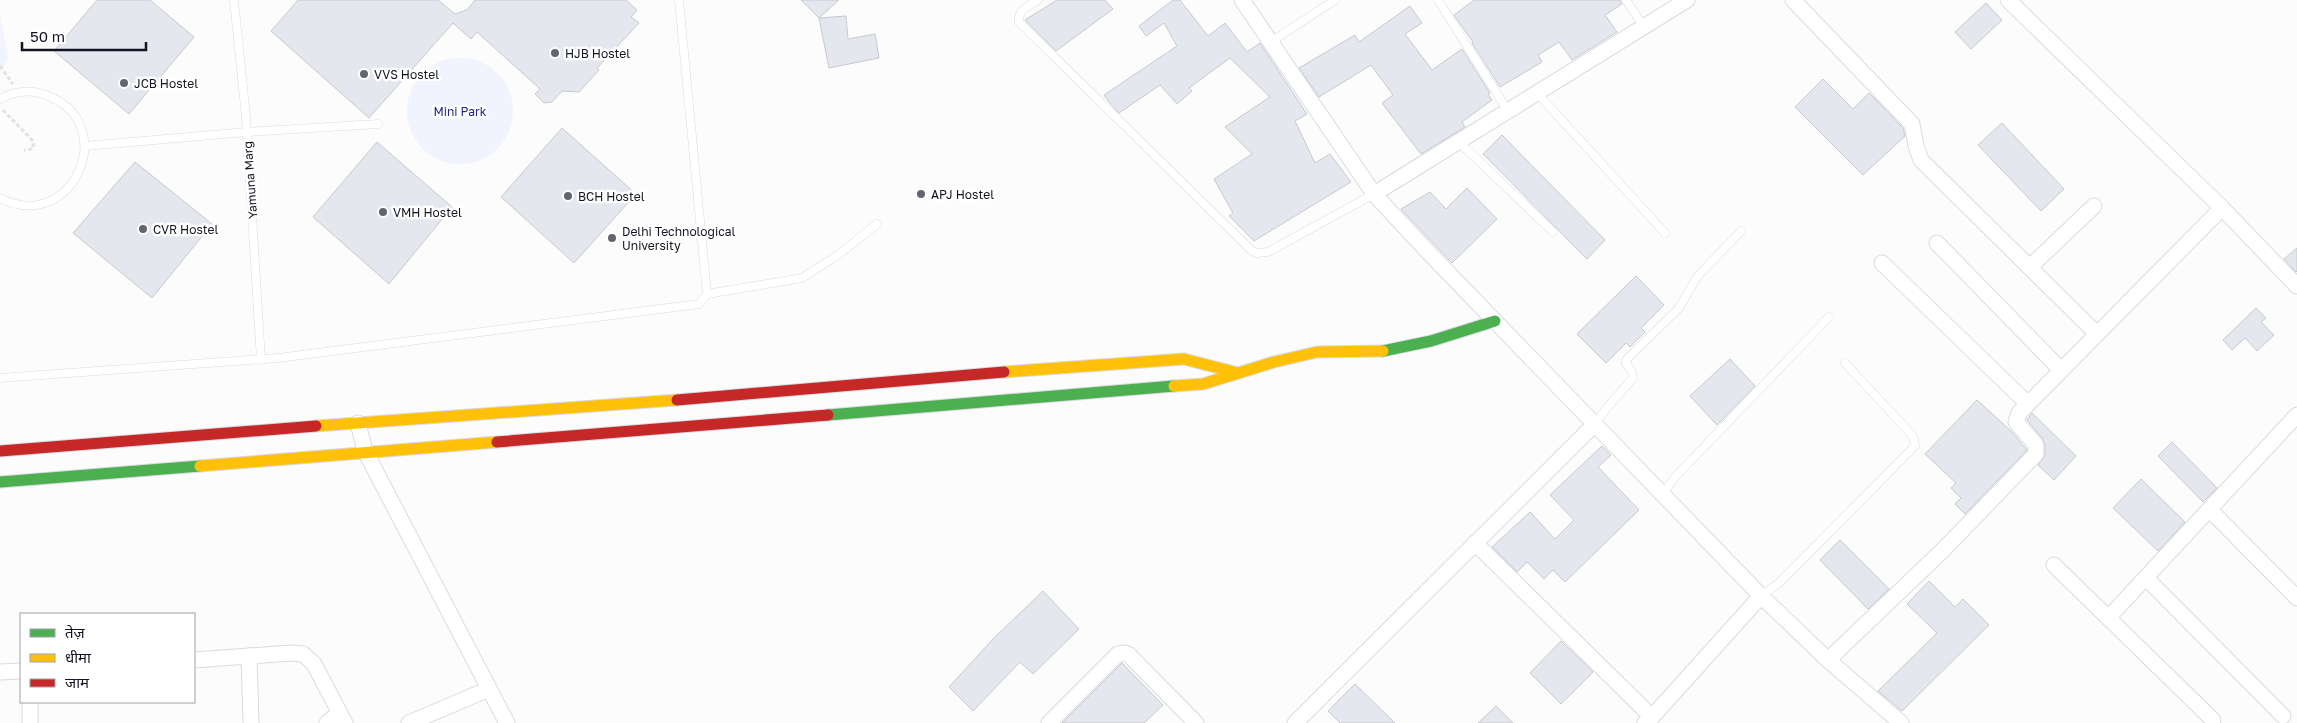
<svg xmlns="http://www.w3.org/2000/svg" width="2297" height="723" viewBox="0 0 2297 723" font-family="'Golos Text','Noto Sans Devanagari',sans-serif">
<style>
.green{fill:#f1f3fe}
.building{fill:#e5e7ee;stroke:#c8c9cf}
.lines{fill:none;stroke-linecap:round;stroke-linejoin:round}
.lane-casing{stroke:#d9dbe2;stroke-width:9}
.street-casing{stroke:#d9dbe2;stroke-width:17}
.fast-casing{stroke:#d9dbe2;stroke-width:13}
.slow-casing{stroke:#d9dbe2;stroke-width:13}
.jam-casing{stroke:#d9dbe2;stroke-width:13}
.path{stroke:#e2e2e2;stroke-width:3;stroke-dasharray:4 2.5;stroke-linecap:butt}
.lane{stroke:#fff;stroke-width:8}
.street{stroke:#fff;stroke-width:15}
.fast{stroke:#4caf50;stroke-width:11}
.slow{stroke:#ffc107;stroke-width:11}
.jam{stroke:#c62828;stroke-width:11}
.poi-dot{fill:#64656e;stroke:#fff;stroke-width:2}
.labels{text-anchor:middle;dominant-baseline:central;stroke-width:5;stroke-linejoin:round;paint-order:stroke}
.poi-label{font-size:12px;fill:#121421;stroke:#fff;text-anchor:start}
.park-label{font-size:12px;fill:#272186;stroke:#fff}
.street-label{font-size:12px;fill:#121421;stroke:#fff}
</style>
<rect width="100%" height="100%" fill="#fcfcfc"/>
<g class="green">
<path d="M0 15 9 59 0 71Z"/>
<circle cx="460" cy="111" r="53"/>
</g>
<g class="building">
<path d="M97 0H150L194 37 129 114 54 51Z"/>
<path d="M298 0H438L455 14 467 10 475 0H626L637 10 631 17 639 23 597 68 599 70 579 92 562 91 552 102 544 103 535 94 540 89 477 32 471 39 453 23 369 118 271 31Z"/>
<path d="M801 0H839L819 18Z"/>
<path d="M1057 0H1105L1113 9 1056 51 1025 20Z"/>
<path d="M1173 0H1180L1208 36 1225 23 1247 52 1260 43 1307 114 1295 121 1315 163 1330 154 1351 182 1254 241 1229 216 1233 213 1214 179 1252 154 1225 127 1270 97 1230 58 1189 88 1192 91 1177 104 1160 85 1119 113 1109 102 1104 95 1177 46 1164 23 1146 36 1139 26Z"/>
<path d="M1474 0H1620L1622 4 1605 15 1617 32 1572 60 1559 42 1538 55 1542 62 1500 87 1472 43 1473 42 1454 15Z"/>
<path d="M1986 3 2002 20 1971 49 1955 32Z"/>
<path d="M1410 6 1422 23 1405 34 1432 70 1462 49 1490 93 1488 94 1492 100 1462 122 1465 127 1421 154 1382 103 1393 95 1371 65 1319 97 1299 68 1355 35 1359 42Z"/>
<path d="M846 16 848 39 875 34 879 58 829 68 819 18Z"/>
<path d="M1823 79 1853 109 1869 93 1903 128 1905 136 1863 175 1795 107Z"/>
<path d="M2002 123 2064 189 2041 211 1978 145Z"/>
<path d="M562 128 636 194 574 263 501 197Z"/>
<path d="M1502 135 1605 240 1587 259 1483 154Z"/>
<path d="M377 142 452 207 389 284 313 217Z"/>
<path d="M135 162 212 224 152 298 73 233Z"/>
<path d="M1467 188 1497 219 1452 263 1401 209 1430 192 1446 209Z"/>
<path d="M2297 248V271L2296 272 2284 259Z"/>
<path d="M1636 276 1664 305 1641 328 1645 332 1630 347 1626 343 1606 363 1577 334Z"/>
<path d="M2256 308 2266 318 2261 322 2274 335 2257 351 2245 338 2232 350 2223 340Z"/>
<path d="M1730 359 1755 386 1717 425 1690 396Z"/>
<path d="M1977 400 2012 432 2027 450 1965 514 1955 504 1961 498 1951 488 1956 483 1925 454Z"/>
<path d="M2032 413 2076 456 2054 480 2038 465 2045 455V445L2043 439 2027 420Z"/>
<path d="M2172 442 2217 488 2203 502 2158 456Z"/>
<path d="M1602 446 1611 455 1598 467 1639 510 1565 582 1553 570 1544 579 1527 562 1517 572 1492 547 1530 512 1555 539 1574 520 1550 495Z"/>
<path d="M2141 479 2185 522 2158 551 2113 508Z"/>
<path d="M1840 540 1889 589 1868 609 1820 560Z"/>
<path d="M1929 581 1955 607 1963 599 1989 625 1902 711 1878 691 1937 633 1907 604Z"/>
<path d="M1043 591 1079 629 1033 674 1020 662 973 711 949 687 994 638Z"/>
<path d="M1561 641 1593 672 1561 704 1530 673Z"/>
<path d="M1122 663 1163 705 1144 723H1062Z"/>
<path d="M1355 684 1395 723H1340L1328 711Z"/>
<path d="M1496 706 1513 723H1478Z"/>
</g>
<g class="lines">
<defs>
<g id="lane">
<path d="M234 0 246 117 261 360"/>
<path d="M1038 0C1029 6 1017 10 1019 22L1252 251 1257 253 1268 252 1374 194"/>
<path d="M1438 0 1508 111"/>
<path d="M1626 0 1644 27"/>
<path d="M1271 42 1335 0"/>
<path d="M1537 93 1665 233"/>
<path d="M0 99C15 91 32 89 48 96 121 124 73 235 0 198"/>
<path d="M1459 142 1553 232"/>
<path d="M85 146 247 132 378 124"/>
<path d="M707 294 802 278 838 255 877 224"/>
<path d="M0 378 278 358 699 304 707 294 679 0"/>
<path d="M1595 424 1605 410 1633 378 1632 372 1626 363 1627 359 1679 308 1697 277 1741 231"/>
<path d="M1663 494 1675 477 1829 317"/>
<path d="M1761 596 1779 583 1915 446 1913 436 1845 363"/>
</g>
<g id="street">
<path d="M1242 0 1374 194 1430 254 1761 596 1828 660 1901 723"/>
<path d="M1793 0 1912 124 1916 146 1921 160 2097 334"/>
<path d="M1374 194 1687 0"/>
<path d="M2222 208 2297 286"/>
<path d="M1937 243 2061 370"/>
<path d="M1882 263 2028 404"/>
<path d="M2030 267 2094 206"/>
<path d="M358 423 365 451 507 723"/>
<path d="M2210 510 2297 598"/>
<path d="M1475 543 1652 717 1645 723"/>
<path d="M2054 565 2213 720"/>
<path d="M2146 578 2283 716"/>
<path d="M2109 617 2297 415"/>
<path d="M249 656 251 723"/>
<path d="M194 660 291 653 303 654 314 664 345 723"/>
<path d="M1828 660 1943 550 2036 454V445L2016 422 2019 413 2222 208 2008 0"/>
<path d="M0 672 21 671"/>
<path d="M1652 717 1761 596"/>
<path d="M30 723V702"/>
<path d="M327 723 339 713"/>
<path d="M409 723 489 689"/>
<path d="M1049 723 1118 654 1124 653 1129 655 1196 723"/>
<path d="M1295 723 1595 424"/>
</g>
<g id="fast">
<path d="M1383 351 1431 341 1495 321"/>
<path d="M828 415 1174 386"/>
<path d="M0 482 200 466"/>
</g>
<g id="slow">
<path d="M1004 372 1184 359 1238 373"/>
<path d="M1174 386 1203 384 1274 362 1317 352 1383 351"/>
<path d="M316 426 677 400"/>
<path d="M200 466 497 442"/>
</g>
<g id="jam">
<path d="M677 400 1004 372"/>
<path d="M497 442 828 415"/>
<path d="M0 451 316 426"/>
</g>
</defs>
<use href="#lane" class="lane-casing"/>
<use href="#street" class="street-casing"/>
<use href="#fast" class="fast-casing"/>
<use href="#slow" class="slow-casing"/>
<use href="#jam" class="jam-casing"/>
<g class="path">
<path d="M0 66 13 84"/>
<path d="M3 110 33 141V149L24 150"/>
</g>
<use href="#lane" class="lane"/>
<use href="#street" class="street"/>
<use href="#fast" class="fast"/>
<use href="#slow" class="slow"/>
<use href="#jam" class="jam"/>
</g>
<g class="poi-dot">
<circle cx="555" cy="53" r="5"/>
<circle cx="364" cy="74" r="5"/>
<circle cx="124" cy="83" r="5"/>
<circle cx="921" cy="194" r="5"/>
<circle cx="568" cy="196" r="5"/>
<circle cx="383" cy="212" r="5"/>
<circle cx="143" cy="229" r="5"/>
<circle cx="612" cy="238" r="5"/>
</g>
<g class="labels">
<g class="poi-label">
<text x="565" y="53">HJB Hostel</text>
<text x="374" y="74">VVS Hostel</text>
<text x="134" y="83">JCB Hostel</text>
<text x="931" y="194">APJ Hostel</text>
<text x="578" y="196">BCH Hostel</text>
<text x="393" y="212">VMH Hostel</text>
<text x="153" y="229">CVR Hostel</text>
<text x="622" y="231">Delhi Technological<tspan x="622" dy="14">University</tspan></text>
</g>
<g class="park-label">
<text x="460" y="111">Mini Park</text>
</g>
<g class="street-label">
<text transform="translate(250 180) rotate(-94)">Yamuna Marg</text>
</g>
</g>
<rect x="20" y="613" width="175" height="90" fill="#ffffff" stroke="#a0a1a6"/>
<rect x="30" y="629" width="25" height="8" fill="#4caf50" stroke="#a0a1a6"/>
<text x="65" y="638" font-size="15" fill="#121421">तेज़</text>
<rect x="30" y="654" width="25" height="8" fill="#ffc107" stroke="#a0a1a6"/>
<text x="65" y="663" font-size="15" fill="#121421">धीमा</text>
<rect x="30" y="679" width="25" height="8" fill="#c62828" stroke="#a0a1a6"/>
<text x="65" y="688" font-size="15" fill="#121421">जाम</text>
<path d="M22 42v8h124v-8" fill="none" stroke="#121421" stroke-width="2.5"/>
<text x="30" y="42" font-size="15" fill="#121421" stroke="#ffffff" stroke-width="4" paint-order="stroke">50 m</text>
</svg>
